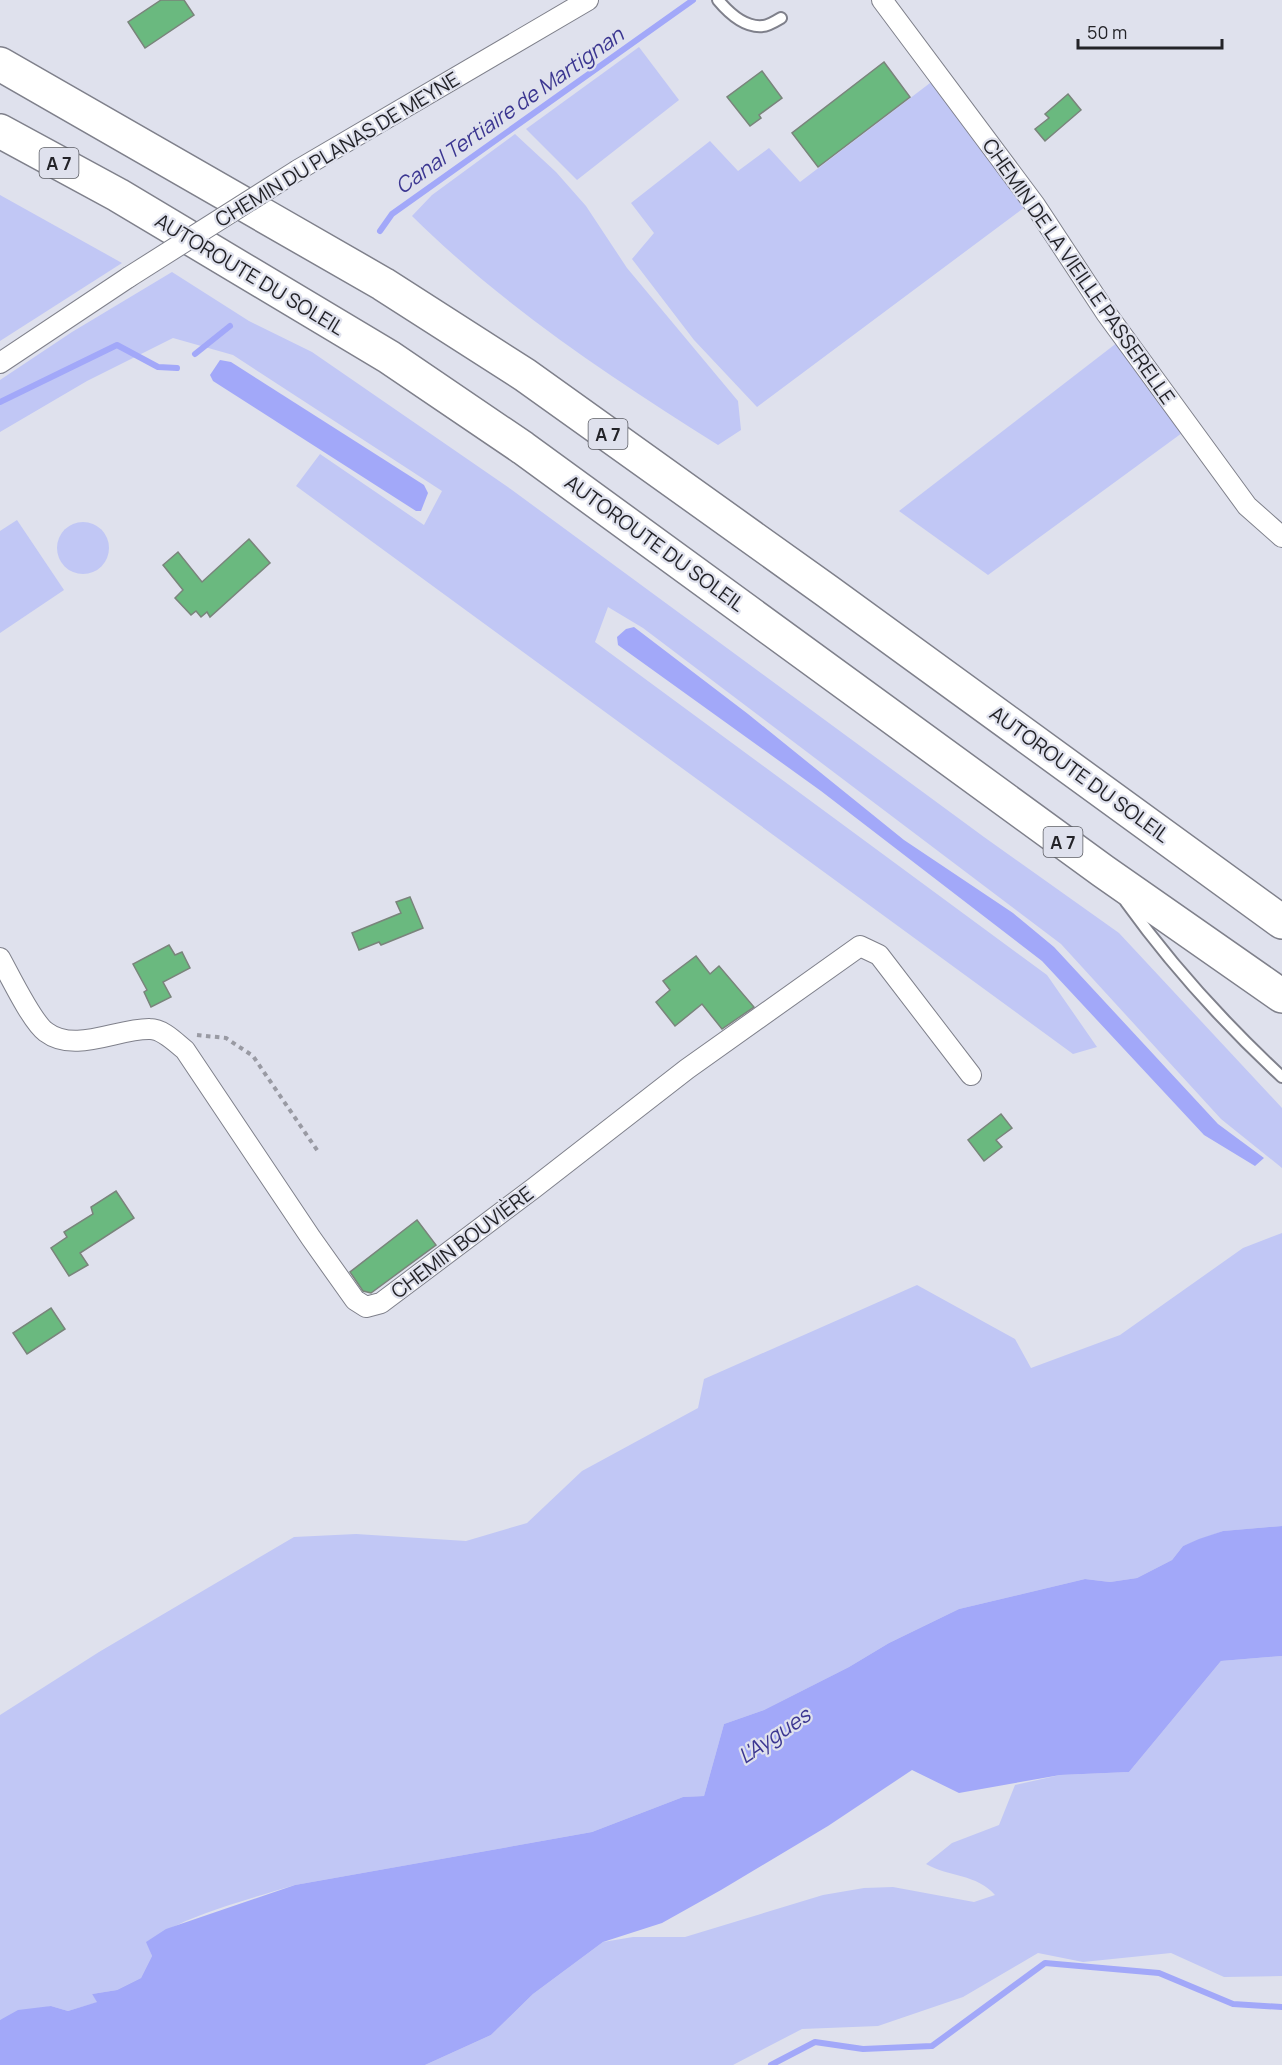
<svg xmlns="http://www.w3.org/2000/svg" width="1282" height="2065" viewBox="0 0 1282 2065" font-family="Manrope,sans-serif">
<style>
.green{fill:#c1c7f5}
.water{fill:#a2a8f9}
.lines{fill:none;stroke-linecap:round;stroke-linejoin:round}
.stream{stroke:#a2a8f9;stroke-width:6}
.building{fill:#6ab97f;stroke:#79847b;stroke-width:1.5}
.lane-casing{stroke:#7f808b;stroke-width:14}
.street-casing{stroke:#7f808b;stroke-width:22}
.highway-casing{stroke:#7f808b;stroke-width:36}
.path{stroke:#999aa3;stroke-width:4;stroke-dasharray:4.5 4.5;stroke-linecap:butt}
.lane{stroke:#fff;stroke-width:10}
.street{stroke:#fff;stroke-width:20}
.highway{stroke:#fff;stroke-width:33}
.street-bridge-casing{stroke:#7f808b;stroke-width:22;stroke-linecap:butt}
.street-bridge{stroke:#fff;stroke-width:20}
.labels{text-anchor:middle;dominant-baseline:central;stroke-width:4.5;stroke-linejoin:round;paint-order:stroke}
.shield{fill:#dfe1ed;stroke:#5b5c63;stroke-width:1.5}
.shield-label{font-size:18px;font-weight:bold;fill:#232328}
.street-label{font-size:20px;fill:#232328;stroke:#dfe1ed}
.water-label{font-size:21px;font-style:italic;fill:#3b3691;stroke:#dfe1ed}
</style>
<rect width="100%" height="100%" fill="#dfe1ed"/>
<g class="green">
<path d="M639 47 679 100 577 180 526 129Z"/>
<path d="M934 80 1025 207 757 407 694 340 632 259 654 233 631 203 710 141 738 171 769 148 800 182Z"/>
<path d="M515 134 556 172 586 206 627 268 738 401 741 430 718 445C610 377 503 306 412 216L432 195Z"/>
<path d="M0 195 122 263 0 341Z"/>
<path d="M172 272 249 321 312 352 512 490 984 837 1119 933 1282 1108V1168L1221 1119 1061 944 643 628 608 607 595 642 1047 975 1097 1047 1073 1054 296 486 320 454 424 525 442 491 233 355 173 338 87 381 0 432V380L72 332Z"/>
<path d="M1118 342 1182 433 988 575 899 511Z"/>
<path d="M17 520 64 590 0 633V531Z"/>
<circle cx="83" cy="548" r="26"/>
<path d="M1282 1233V1526L1223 1531 1183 1546 1172 1560 1137 1578 1110 1582 1085 1579 959 1609 889 1643 849 1667 764 1710 724 1724 704 1796 683 1797 592 1832 295 1885C247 1900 188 1914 147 1942L152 1956 141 1978 117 1990 92 1994 98 2002 68 2011 51 2006 0 2020V1715L99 1652 294 1537 356 1534 466 1541 527 1523 582 1471 698 1408 704 1379 917 1285 1015 1339 1031 1368 1120 1335 1243 1248Z"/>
<path d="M1282 1656V1976L1224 1977 1171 1953 1083 1962 1038 1953 963 1997 878 2026 802 2029 733 2065H425L491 2035 533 1994 603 1942 633 1937H685L823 1895 864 1888 893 1887 974 1902 995 1895C977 1874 949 1877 926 1864L952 1843 999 1825 1015 1785 1060 1775 1129 1772 1221 1661Z"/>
</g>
<g class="water">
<path d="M220 360 231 362 424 485 428 493 421 511H416L213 381 210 375Z"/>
<path d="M634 627 748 714 904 840 1013 913 1054 947 1218 1124 1264 1158 1255 1166 1204 1135 1042 961 821 791 618 645 617 637 626 629Z"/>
<path d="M1282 1526V1656L1221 1661 1129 1772 1060 1775 959 1793 912 1770 828 1826 721 1890 662 1923 603 1942 533 1994 491 2035 425 2065H0V2020L18 2010 51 2006 68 2011 97 2002 92 1994 117 1990 141 1978 152 1956 146 1942 166 1929 295 1885 592 1832 683 1797 704 1796 724 1724 764 1710 849 1667 889 1643 959 1609 1085 1579 1110 1582 1137 1578 1172 1560 1183 1546 1199 1539 1223 1531Z"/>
</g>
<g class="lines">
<g class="stream">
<path d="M380 231 392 214 693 0"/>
<path d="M195 354 230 326"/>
<path d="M0 402 117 345 158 367 177 368"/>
<path d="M771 2065 815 2042 863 2049 932 2046 1045 1963 1159 1973 1233 2004 1282 2007"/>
</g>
</g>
<g class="building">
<path d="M161 0H184L194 15 145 48 128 22Z"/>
<path d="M884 62 910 97 818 167 792 133Z"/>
<path d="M762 71 782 98 759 115 761 118 750 126 727 97Z"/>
<path d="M1068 94 1081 110 1045 141 1035 129 1049 118 1045 114Z"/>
<path d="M249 539 270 563 210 617 207 612 201 617 196 611 191 615 175 598 183 590 163 565 178 552 202 582Z"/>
<path d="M410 897 423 928 381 945 379 942 359 950 352 933 401 913 396 902Z"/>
<path d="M169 945 175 955 182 952 190 968 163 982 171 997 151 1007 144 992 147 990 133 964Z"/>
<path d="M696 956 710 974 719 966 754 1007 722 1029 702 1004 675 1026 656 1002 670 990 663 981Z"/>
<path d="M1001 1114 1012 1128 996 1140 1002 1147 984 1161 968 1140Z"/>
<path d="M116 1191 134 1218 80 1253 88 1265 69 1276 51 1248 67 1237 64 1232 93 1214 91 1207Z"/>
<path d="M417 1220 436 1245 371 1293 363 1291 350 1272Z"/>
<path d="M51 1308 65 1329 27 1354 13 1333Z"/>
</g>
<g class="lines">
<defs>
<g id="lane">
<path d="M718 0C728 12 745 28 763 26 768 26 776 21 781 18"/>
<path d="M1126 902C1172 966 1224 1023 1282 1077"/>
</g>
<g id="street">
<path d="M882 0 1035 205 1106 313 1247 506 1282 537"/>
<path d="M298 170 588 0"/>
<path d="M0 363 129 277"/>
<path d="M0 958C10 976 32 1022 46 1032 75 1054 118 1028 150 1029 163 1029 175 1042 185 1050L311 1238 355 1300 366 1307 381 1303 534 1188 687 1069 860 946 879 955 971 1075"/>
</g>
<g id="highway">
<path d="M0 64 383 284 525 375 827 591 1282 922"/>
<path d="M0 131 118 195 389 357 523 448 1103 871 1282 996"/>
</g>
</defs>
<use href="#lane" class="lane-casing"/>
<use href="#street" class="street-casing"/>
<use href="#highway" class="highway-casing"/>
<path class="path" d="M197 1035 226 1038 253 1056 319 1153"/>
<use href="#lane" class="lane"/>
<use href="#street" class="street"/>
<use href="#highway" class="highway"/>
<defs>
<path id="street-bridge" d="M129 277 298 170"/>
</defs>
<use href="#street-bridge" class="street-bridge-casing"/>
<use href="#street-bridge" class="street-bridge"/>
</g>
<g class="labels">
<g class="shield">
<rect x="39.5" y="148" width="39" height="30" rx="4.5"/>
<rect x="588.5" y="419" width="39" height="30" rx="4.5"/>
<rect x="1043.5" y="827" width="39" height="30" rx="4.5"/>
</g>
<g class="shield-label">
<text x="59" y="163">A 7</text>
<text x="608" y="434">A 7</text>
<text x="1063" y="842">A 7</text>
</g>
<g class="street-label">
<text transform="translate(337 149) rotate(-31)">CHEMIN DU PLANAS DE MEYNE</text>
<text transform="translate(1079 271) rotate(55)">CHEMIN DE LA VIEILLE PASSERELLE</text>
<text transform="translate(250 274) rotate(31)">AUTOROUTE DU SOLEIL</text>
<text transform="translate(655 543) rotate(36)">AUTOROUTE DU SOLEIL</text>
<text transform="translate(1080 774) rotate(36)">AUTOROUTE DU SOLEIL</text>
<text transform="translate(462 1242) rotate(-37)">CHEMIN BOUVIÈRE</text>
</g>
<g class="water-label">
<text transform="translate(509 110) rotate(-35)">Canal Tertiaire de Martignan</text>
<text transform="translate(774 1735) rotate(-34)">L'Aygues</text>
</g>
</g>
<path d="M1078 39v9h144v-9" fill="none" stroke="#232328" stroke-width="3"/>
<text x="1087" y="39" font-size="18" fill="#232328" stroke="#dfe1ed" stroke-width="4.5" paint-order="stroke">50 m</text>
</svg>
